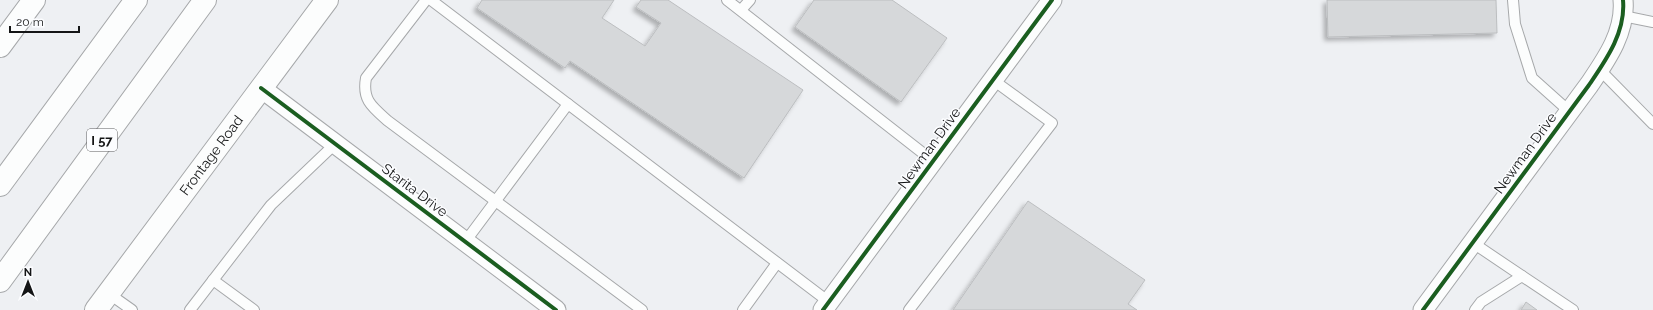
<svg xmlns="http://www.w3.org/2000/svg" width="1653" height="310" viewBox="0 0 1653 310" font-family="Raleway,sans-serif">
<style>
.building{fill:#d6d8da;stroke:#bcbec0;filter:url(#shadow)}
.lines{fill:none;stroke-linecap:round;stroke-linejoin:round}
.lane-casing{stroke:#a6a8aa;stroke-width:12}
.street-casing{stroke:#a6a8aa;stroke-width:21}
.secondary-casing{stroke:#a6a8aa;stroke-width:24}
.highway-casing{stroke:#a6a8aa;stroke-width:24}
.lane{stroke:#fcfdfd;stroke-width:10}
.street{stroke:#fcfdfd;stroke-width:19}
.secondary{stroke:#fcfdfd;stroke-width:22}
.highway{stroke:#fcfdfd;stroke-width:22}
.cycleway-casing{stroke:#fcfdff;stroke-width:6}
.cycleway{stroke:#1b5e20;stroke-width:4}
.labels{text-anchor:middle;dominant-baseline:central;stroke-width:3;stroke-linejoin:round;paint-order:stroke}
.shield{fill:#fcfdff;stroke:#5a5b5c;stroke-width:1}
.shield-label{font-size:13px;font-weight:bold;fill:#141516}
.street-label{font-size:14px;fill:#141516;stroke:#fcfdff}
</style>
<defs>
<filter id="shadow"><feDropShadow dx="-3.5" dy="3.5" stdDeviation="2" flood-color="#0004"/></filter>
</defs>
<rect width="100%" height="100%" fill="#eef0f3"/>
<g class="building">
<path d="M482 0H614L602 18 645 46 661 23 636 7 641 0H668L803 90 744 178 570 61 565 68 477 8Z"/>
<path d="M814 0H892L947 38 901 102 795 27Z"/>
<path d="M1327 0H1496L1497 33 1328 37Z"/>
<path d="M1028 201 1145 280 1128 304 1137 310H953Z"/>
<path d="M1526 302 1537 310H1521Z"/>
</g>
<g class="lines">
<defs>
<g id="lane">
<path d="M426 0 366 78C362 100 372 107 388 121L642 310"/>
<path d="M431 0 829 302"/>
<path d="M727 0 933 161"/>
<path d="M1513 0 1515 24 1532 78 1570 112"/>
<path d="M741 10 750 0"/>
<path d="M1623 16 1653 22"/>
<path d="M1599 69 1653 124"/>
<path d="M465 242 568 104"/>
<path d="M1473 243 1522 276"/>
<path d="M213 280 254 310"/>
<path d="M108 293 132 310"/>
<path d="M190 310 271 205 335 144"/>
<path d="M743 310 777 263"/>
<path d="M909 310 1052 123 993 80"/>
<path d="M1475 310 1481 302 1522 276 1573 310"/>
</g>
<g id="street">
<path d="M261 88 556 310"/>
<path d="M823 310 1052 0"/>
<path d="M1423 310 1589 85C1606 60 1626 32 1623 0"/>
</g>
<g id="secondary">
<path d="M0 46 34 0"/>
<path id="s1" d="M96 310 327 0"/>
</g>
<g id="highway">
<path d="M0 185 136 0"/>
<path d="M0 281 205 0"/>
</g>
</defs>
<use href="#lane" class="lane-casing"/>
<use href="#street" class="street-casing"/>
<use href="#secondary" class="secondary-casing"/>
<use href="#highway" class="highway-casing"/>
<use href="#lane" class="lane"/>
<use href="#street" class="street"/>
<use href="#secondary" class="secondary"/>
<use href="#highway" class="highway"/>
<defs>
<g id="cycleway">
<path d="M261 88 556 310"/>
<path d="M823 310 1052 0"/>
<path d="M1423 310 1589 85C1606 60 1626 32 1623 0"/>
</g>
</defs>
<use href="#cycleway" class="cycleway-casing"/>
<use href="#cycleway" class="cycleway"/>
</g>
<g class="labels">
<rect class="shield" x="87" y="129" width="30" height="22" rx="3"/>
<g class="shield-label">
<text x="102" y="140">I 57</text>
</g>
<g class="street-label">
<text transform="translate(929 148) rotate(-54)">Newman Drive</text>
<text transform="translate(1525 153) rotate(-54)">Newman Drive</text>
<text stroke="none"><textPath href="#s1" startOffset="193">Frontage Road</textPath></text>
<text transform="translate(415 190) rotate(37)">Starita Drive</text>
</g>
</g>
<g transform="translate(28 282)" stroke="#fcfdff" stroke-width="3" paint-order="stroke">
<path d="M0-3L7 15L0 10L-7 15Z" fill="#141516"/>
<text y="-6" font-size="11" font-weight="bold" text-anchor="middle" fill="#141516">N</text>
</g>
<path d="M10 26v6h69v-6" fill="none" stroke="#141516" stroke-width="2"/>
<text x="16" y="26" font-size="12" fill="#141516" stroke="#fcfdff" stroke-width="3" paint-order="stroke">20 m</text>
</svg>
